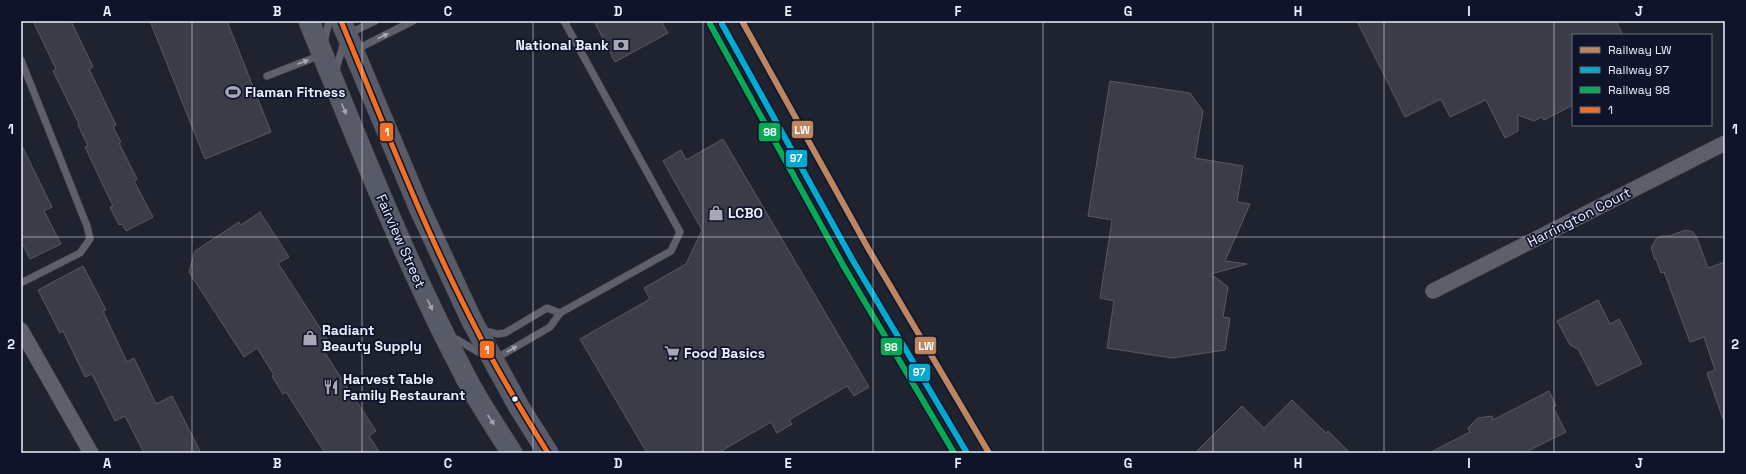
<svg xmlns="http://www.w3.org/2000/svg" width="1746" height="474" viewBox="0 0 1746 474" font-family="'Space Grotesk',sans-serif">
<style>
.building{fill:#3a3c48;stroke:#575964}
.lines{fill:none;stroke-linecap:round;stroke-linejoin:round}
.service-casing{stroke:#3c3d48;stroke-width:8}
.minor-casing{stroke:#3c3d48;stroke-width:16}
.secondary-casing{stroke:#3c3d48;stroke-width:22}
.service{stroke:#5d5f6a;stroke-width:7}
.minor{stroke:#5d5f6a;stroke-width:15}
.secondary{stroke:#575a67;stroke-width:21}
.bus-1-casing{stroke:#10142a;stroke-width:8}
.bus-1{stroke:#f26f23;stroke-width:5}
.rail-1-casing{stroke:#10142a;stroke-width:9}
.rail-2-casing{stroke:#10142a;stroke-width:9}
.rail-3-casing{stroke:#10142a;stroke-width:9}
.rail-1{stroke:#bb8660;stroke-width:6}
.rail-2{stroke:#00a9ce;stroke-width:6}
.rail-3{stroke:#06aa56;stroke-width:6}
.oneway{fill:#a5a8b4}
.oneway2{fill:#a2a5b2}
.grid{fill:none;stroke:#edf0fd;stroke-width:1;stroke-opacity:0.55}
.bus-dot{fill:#edf0fd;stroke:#10142a;stroke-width:1.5}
.labels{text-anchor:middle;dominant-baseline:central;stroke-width:3.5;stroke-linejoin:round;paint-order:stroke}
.poi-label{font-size:14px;font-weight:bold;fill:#edf0fd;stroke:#10142a;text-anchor:start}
.street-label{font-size:14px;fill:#edf0fd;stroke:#10142a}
.line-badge{stroke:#10142a;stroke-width:1.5}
.badge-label{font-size:11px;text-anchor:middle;font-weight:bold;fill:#fff}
.neatline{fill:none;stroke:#edf0fd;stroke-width:1.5}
.grid-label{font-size:13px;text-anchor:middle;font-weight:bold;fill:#edf0fd}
</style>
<rect width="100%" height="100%" fill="#1f222f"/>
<g class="building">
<path d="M33 21H71L93 67 89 69 116 125 113 127 121 142 119 143 137 179 134 181 153 217 126 231 122 224 119 225 110 207 113 206 85 147 88 146 78 125 79 124 53 71 56 69Z"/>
<path d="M150 21H227L271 132 205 159Z"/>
<path d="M594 21H661L668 33 615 62Z"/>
<path d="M1357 21H1616L1623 35H1573V105L1544 120 1542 117 1534 121 1518 115V131L1505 138 1486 100 1450 117 1441 99 1405 117Z"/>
<path d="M1110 81 1190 93 1203 111 1195 158 1243 166 1237 202 1250 204 1225 261 1247 264 1211 274 1228 287 1223 317 1230 318 1225 350 1172 358 1107 348 1114 301 1100 298 1112 220 1088 216Z"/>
<path d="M723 139 869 387 854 396 847 386 789 420 792 424 777 433 771 422 718 453H647L580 339 650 299 644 288 686 264 702 230 663 161 681 150 686 160Z"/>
<path d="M21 144 52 207 44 211 61 244 30 259 21 241Z"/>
<path d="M260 212 289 257 278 263 331 345 323 350 376 431 369 436 380 453H325L286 392 283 394 272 376 274 375 257 348 244 357 189 272 195 251 239 222 241 225Z"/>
<path d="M1686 230 1693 232 1697 238 1708 268 1725 262V419H1723L1707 373 1715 370 1704 337 1690 342 1664 272 1661 273 1656 259 1655 260 1651 248 1656 239 1661 236H1669Z"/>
<path d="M83 266 106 310 103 311 127 362 134 358 156 404 172 396 201 453H144L125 416 115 421 92 374 85 377 63 331 60 333 38 290Z"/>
<path d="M1598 300 1610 324 1619 319 1642 364 1597 386 1578 349 1570 345 1557 321Z"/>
<path d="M1549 391 1556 406 1553 407 1566 432 1524 453H1429L1470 432 1468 428 1478 418 1492 416 1493 420Z"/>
<path d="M1292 400 1326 433 1328 431 1350 453H1195L1242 406 1264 428Z"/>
</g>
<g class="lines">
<defs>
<g id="service">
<path d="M324 43 329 21"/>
<path d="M355 50 413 21"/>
<path d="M21 60 87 226 90 239 80 253 21 283"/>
<path d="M335 73 346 35 375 21"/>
<path d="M267 76 321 55"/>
<path d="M483 330 497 334 505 333 547 308 560 313"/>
<path d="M451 336 485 356"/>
<path d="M495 359 550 327 560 313 671 251 680 232 564 21"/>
</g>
<g id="minor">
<path d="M1433 291 1725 143"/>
<path d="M21 330 91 453"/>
</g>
<g id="secondary">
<path d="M309 21C357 139 403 257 462 370 476 399 495 426 512 453"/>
<path d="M341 21 419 207 472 321 519 407 548 453"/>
</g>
</defs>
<use href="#service" class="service-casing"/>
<use href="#minor" class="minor-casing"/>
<use href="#secondary" class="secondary-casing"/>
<use href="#service" class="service"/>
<use href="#minor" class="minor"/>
<use href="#secondary" class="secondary"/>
<defs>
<path id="bus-1" d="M341 21C383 122 422 224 472 321 495 367 521 410 548 453"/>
</defs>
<use href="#bus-1" class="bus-1-casing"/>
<use href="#bus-1" class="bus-1"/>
<defs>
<path id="rail-1" d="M742 21 869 250 989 453"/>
<path id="rail-2" d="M722 24 852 259 967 453"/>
<path id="rail-3" d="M710 24 843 265 954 453"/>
</defs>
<use href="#rail-1" class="rail-1-casing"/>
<use href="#rail-2" class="rail-2-casing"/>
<use href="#rail-3" class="rail-3-casing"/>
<use href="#rail-1" class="rail-1"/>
<use href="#rail-2" class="rail-2"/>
<use href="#rail-3" class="rail-3"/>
</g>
<defs><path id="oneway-solid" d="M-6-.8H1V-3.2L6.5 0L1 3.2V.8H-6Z"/></defs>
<g class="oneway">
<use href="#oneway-solid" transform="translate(383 36) rotate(-26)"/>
<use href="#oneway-solid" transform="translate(303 62) rotate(-21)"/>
<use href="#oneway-solid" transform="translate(512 349) rotate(-30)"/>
</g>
<g class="oneway2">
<use href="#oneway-solid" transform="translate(344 109) rotate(67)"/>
<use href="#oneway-solid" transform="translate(430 305) rotate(64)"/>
<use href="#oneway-solid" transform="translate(491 420) rotate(58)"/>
</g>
<path class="grid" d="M192 21V453M362 21V453M533 21V453M703 21V453M873 21V453M1043 21V453M1213 21V453M1384 21V453M1554 21V453M21 237H1725"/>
<defs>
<symbol id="bank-bare" viewBox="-9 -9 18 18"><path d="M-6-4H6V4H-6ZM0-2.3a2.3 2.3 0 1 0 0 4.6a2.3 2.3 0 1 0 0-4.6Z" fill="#a5a8b5" stroke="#10142a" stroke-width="2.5" paint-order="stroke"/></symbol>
<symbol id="stadium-bare" viewBox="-9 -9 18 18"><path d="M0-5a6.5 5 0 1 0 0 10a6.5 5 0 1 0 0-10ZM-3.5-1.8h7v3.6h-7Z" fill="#a5a8b5" stroke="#10142a" stroke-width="2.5" paint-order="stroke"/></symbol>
<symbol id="shop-bare" viewBox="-9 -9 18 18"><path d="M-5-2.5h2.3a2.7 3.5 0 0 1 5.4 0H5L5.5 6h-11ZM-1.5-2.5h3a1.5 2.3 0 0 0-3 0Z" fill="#a5a8b5" stroke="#10142a" stroke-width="2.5" paint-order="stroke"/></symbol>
<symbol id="supermarket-bare" viewBox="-9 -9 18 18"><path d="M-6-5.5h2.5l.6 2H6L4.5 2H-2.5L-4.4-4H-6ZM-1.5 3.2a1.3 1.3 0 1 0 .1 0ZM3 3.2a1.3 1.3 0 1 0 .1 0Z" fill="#a5a8b5" stroke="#10142a" stroke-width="2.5" paint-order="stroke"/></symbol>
<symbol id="restaurant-bare" viewBox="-9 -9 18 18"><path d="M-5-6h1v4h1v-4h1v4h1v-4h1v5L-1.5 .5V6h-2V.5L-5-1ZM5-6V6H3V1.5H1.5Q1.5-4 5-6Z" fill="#a5a8b5" stroke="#10142a" stroke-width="2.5" paint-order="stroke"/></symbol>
</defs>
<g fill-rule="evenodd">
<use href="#bank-bare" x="610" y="34" width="22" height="22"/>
<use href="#stadium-bare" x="222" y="81" width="22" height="22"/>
<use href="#shop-bare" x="705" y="202" width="22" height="22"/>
<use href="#shop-bare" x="299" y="327" width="22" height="22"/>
<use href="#supermarket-bare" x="661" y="342" width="22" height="22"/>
<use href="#restaurant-bare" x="320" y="376" width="22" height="22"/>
</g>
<circle class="bus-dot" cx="515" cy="399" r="3.5"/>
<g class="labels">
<g class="poi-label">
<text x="609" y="45" text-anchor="end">National Bank</text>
<text x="245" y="92">Flaman Fitness</text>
<text x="728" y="213">LCBO</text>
<text x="322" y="330">Radiant<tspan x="322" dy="16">Beauty Supply</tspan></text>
<text x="684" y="353">Food Basics</text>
<text x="343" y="379">Harvest Table<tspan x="343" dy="16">Family Restaurant</tspan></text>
</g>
<g class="street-label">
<text transform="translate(1579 217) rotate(-27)">Harrington Court</text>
<text transform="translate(401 241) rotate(66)">Fairview Street</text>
</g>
</g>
<g class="line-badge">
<rect x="791" y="120" width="23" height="19" rx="4" fill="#bb8660"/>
<rect x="379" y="122" width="15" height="20" rx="4" fill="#f26f23"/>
<rect x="758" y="122" width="23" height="20" rx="4" fill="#06aa56"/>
<rect x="785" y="149" width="23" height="19" rx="4" fill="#00a9ce"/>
<rect x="914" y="336" width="23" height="19" rx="4" fill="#bb8660"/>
<rect x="880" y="337" width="23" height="19" rx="4" fill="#06aa56"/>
<rect x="479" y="340" width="16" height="19" rx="4" fill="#f26f23"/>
<rect x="908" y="363" width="23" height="19" rx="4" fill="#00a9ce"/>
</g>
<g class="badge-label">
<text x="802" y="134">LW</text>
<text x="387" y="136">1</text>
<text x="770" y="136">98</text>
<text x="796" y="162">97</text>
<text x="926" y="350">LW</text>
<text x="891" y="351">98</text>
<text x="487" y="354">1</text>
<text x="919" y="376">97</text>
</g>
<rect width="1746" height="474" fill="none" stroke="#10142a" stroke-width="44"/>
<rect x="1572" y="34" width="140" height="92" fill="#10142a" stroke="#686c7e"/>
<rect x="1580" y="47" width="20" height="6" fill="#bb8660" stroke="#686c7e"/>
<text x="1608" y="54" font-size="12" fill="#edf0fd">Railway LW</text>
<rect x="1580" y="67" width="20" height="6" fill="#00a9ce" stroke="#686c7e"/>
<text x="1608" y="74" font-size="12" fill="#edf0fd">Railway 97</text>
<rect x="1580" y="87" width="20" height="6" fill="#06aa56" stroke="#686c7e"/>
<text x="1608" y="94" font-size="12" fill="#edf0fd">Railway 98</text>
<rect x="1580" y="107" width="20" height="6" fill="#f26f23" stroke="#686c7e"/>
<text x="1608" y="114" font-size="12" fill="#edf0fd">1</text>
<rect x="22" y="22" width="1702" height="430" class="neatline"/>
<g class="grid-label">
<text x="107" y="16">A</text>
<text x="277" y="16">B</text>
<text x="448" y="16">C</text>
<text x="618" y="16">D</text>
<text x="788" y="16">E</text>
<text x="958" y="16">F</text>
<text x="1128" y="16">G</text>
<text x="1298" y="16">H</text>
<text x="1469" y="16">I</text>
<text x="1639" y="16">J</text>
<text x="11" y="134">1</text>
<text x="1735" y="134">1</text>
<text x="11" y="349">2</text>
<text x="1735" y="349">2</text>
<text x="107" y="468">A</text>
<text x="277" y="468">B</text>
<text x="448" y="468">C</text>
<text x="618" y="468">D</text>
<text x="788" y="468">E</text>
<text x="958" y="468">F</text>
<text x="1128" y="468">G</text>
<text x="1298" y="468">H</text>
<text x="1469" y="468">I</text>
<text x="1639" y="468">J</text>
</g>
</svg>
